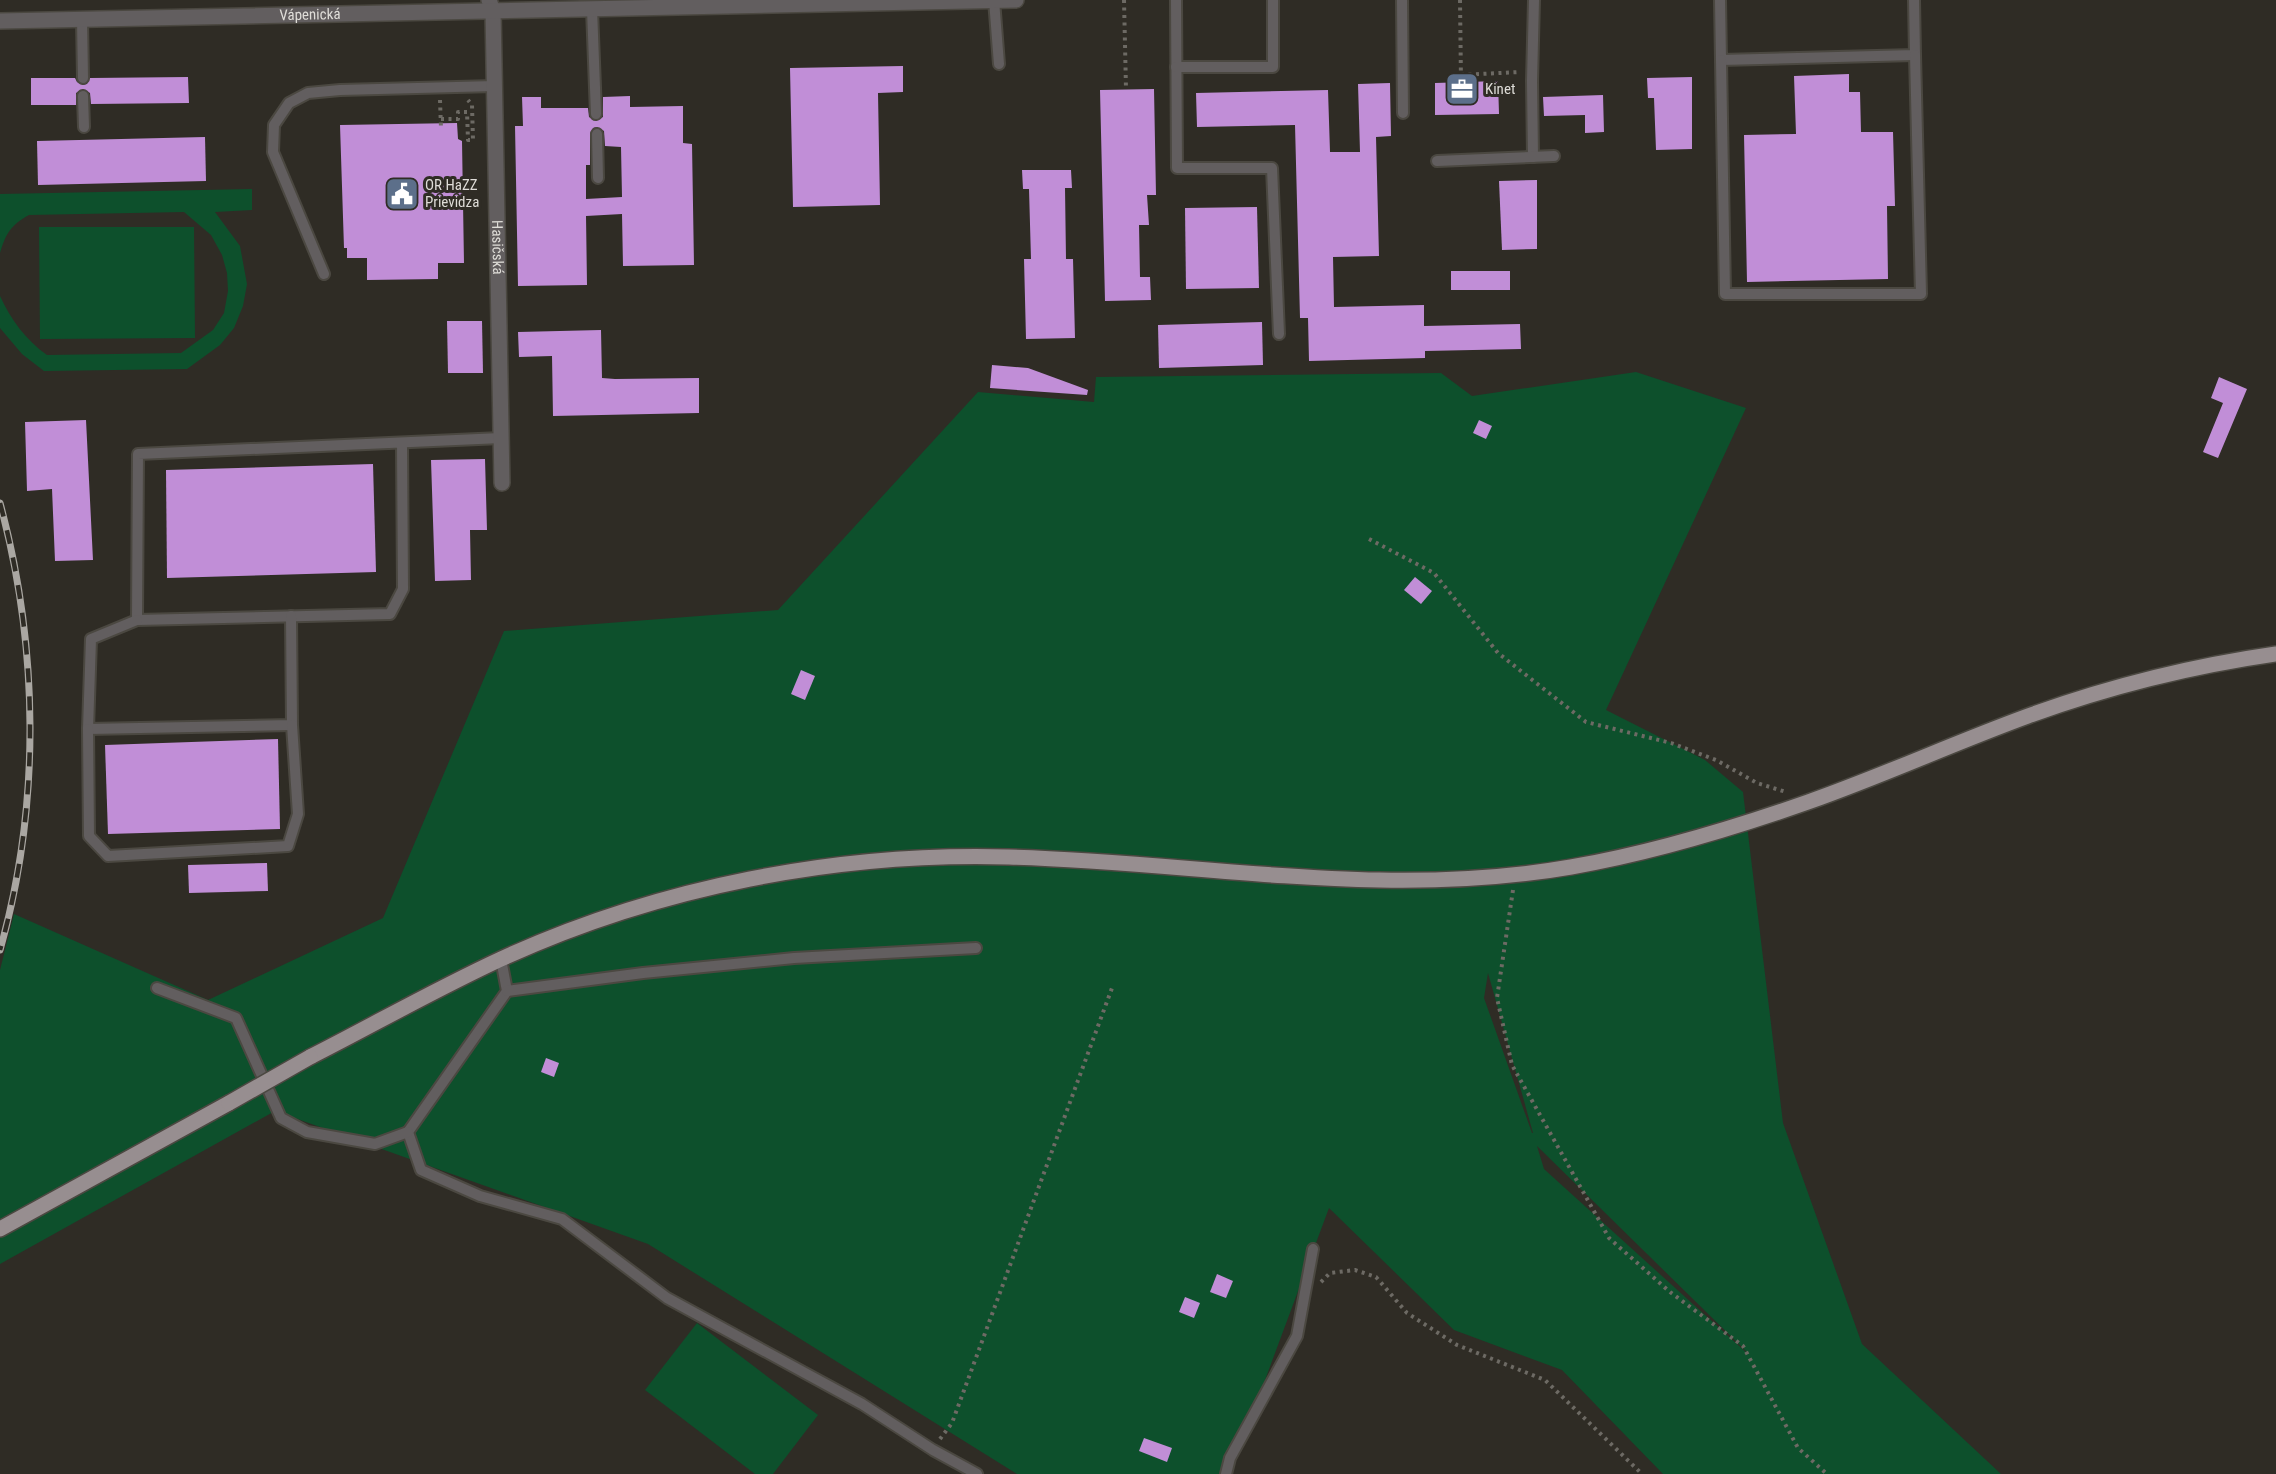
<svg xmlns="http://www.w3.org/2000/svg" width="2276" height="1474" viewBox="0 0 2276 1474" font-family="'Roboto Condensed',sans-serif">
<style>
.green{fill:#0d502c;fill-rule:evenodd}
.building{fill:#c18ed7;fill-rule:evenodd}
.lines{fill:none;stroke-linecap:round;stroke-linejoin:round}
.lane-casing{stroke:#4b4841;stroke-width:14}
.street-casing{stroke:#4b4841;stroke-width:18}
.primary-casing{stroke:#4b4841;stroke-width:18}
.path{stroke:#6d6a64;stroke-width:4;stroke-dasharray:3 4.5;stroke-linecap:butt}
.lane{stroke:#625e5f;stroke-width:10}
.street{stroke:#625e5f;stroke-width:15}
.primary{stroke:#978e90;stroke-width:15}
.rail-casing{stroke:#aaa7a2;stroke-width:7}
.rail{stroke:#2f2c25;stroke-width:4.5;stroke-dasharray:14;stroke-linecap:butt}
.primary-bridge-casing{stroke:#4b4841;stroke-width:18;stroke-linecap:butt}
.primary-bridge{stroke:#978e90;stroke-width:15}
.labels{text-anchor:middle;dominant-baseline:central;stroke-width:6;stroke-linejoin:round;paint-order:stroke}
.street-label{font-size:15px;fill:#dedcd7;stroke:#2f2c25}
.poi-label{font-size:15px;fill:#dedcd7;stroke:#2f2c25;text-anchor:start}
</style>
<rect width="100%" height="100%" fill="#2f2c25"/>
<g class="green">
<path d="M252 189V210L215 212 240 246 247 284 243 306 234 328 220 345 187 369 44 371 22 354 0 328V296C11 320 26 340 47 355L181 353 213 330 224 313 228 291 227 273 222 255 211 235 184 212 29 215C11 225 6 233 0 253V194Z"/>
<path d="M39 227H194L195 338 40 339Z"/>
<path d="M1636 372 1746 408 1606 710 1705 760 1743 792 1783 1123 1862 1344 2001 1474H1663L1562 1370 1454 1330 1329 1208 1230 1474H1017L648 1244 275 1111 0 1264V970L14 914 208 1000 383 918 504 631 778 610 978 392 1094 402 1096 377 1441 373 1472 396ZM1488 973 1533 1133H1532L1484 998ZM1537 1146 1748 1353V1354L1544 1169Z"/>
<path d="M697 1323 818 1415 773 1474H755L645 1390Z"/>
</g>
<g class="building">
<path d="M903 66V92L878 93 880 205 793 207 790 68Z"/>
<path d="M1849 74V92H1860L1861 132H1893L1895 206H1887L1888 279 1747 282 1744 135 1796 134 1794 76Z"/>
<path d="M188 77 189 103 91 104 90 93 83 89 76 93V105H31V78H75L77 82 83 85 87 84 90 78Z"/>
<path d="M1692 77V149L1656 150 1654 98H1648L1647 78Z"/>
<path d="M1498 81 1499 114 1435 115V83Z"/>
<path d="M1390 83 1391 136 1376 137 1379 256 1333 257 1334 307 1424 305V326L1520 324 1521 349 1425 351V358L1309 361 1308 318H1300L1295 125 1197 127 1196 93 1328 90 1330 152H1360L1358 84Z"/>
<path d="M1154 89 1156 195H1147L1149 225H1139L1140 277H1150L1151 300 1105 301 1100 90Z"/>
<path d="M1603 95 1604 132 1585 133V115L1544 116 1543 97Z"/>
<path d="M630 96V107L683 106V143L692 144 694 265 623 266 622 214 586 216 587 285 518 286 515 126H523L522 97H541V108H588L589 117 596 121 603 117V97ZM597 127 604 131 605 146 621 147 622 197 586 199V165H590V134L593 128Z"/>
<path d="M457 123 458 139 462 141 464 263H438V279L367 280V258H347V248H344L340 125Z"/>
<path d="M205 137 206 181 38 185 37 141Z"/>
<path d="M1022 170H1071L1072 188H1065L1066 259H1073L1075 338 1026 339 1024 259H1031L1029 189H1023Z"/>
<path d="M1537 180V249L1502 250 1499 181Z"/>
<path d="M1257 207 1259 288 1186 289 1185 208Z"/>
<rect x="1451" y="271" width="59" height="19"/>
<path d="M447 321H482L483 373H448Z"/>
<path d="M1262 322 1263 365 1159 368 1158 325Z"/>
<path d="M601 330 602 378 615 379 699 378V413L553 416 552 356 519 357 518 332Z"/>
<path d="M992 365 1028 368 1088 390 1087 395 990 388Z"/>
<path d="M2219 377 2247 389 2218 458 2203 452 2223 403 2211 398Z"/>
<path d="M86 420 93 560 55 561 52 489 27 491 25 422Z"/>
<path d="M1479 420 1492 426 1486 439 1473 433Z"/>
<path d="M485 459 487 530H470L471 580 435 581 431 460Z"/>
<path d="M373 464 376 572 167 578 166 470Z"/>
<path d="M1415 577 1432 591 1421 604 1404 590Z"/>
<path d="M801 670 815 676 805 700 791 694Z"/>
<path d="M278 739 280 829 108 834 105 745Z"/>
<path d="M267 863 268 891 189 893 188 865Z"/>
<path d="M546 1058 559 1063 554 1077 541 1072Z"/>
<path d="M1217 1274 1233 1281 1226 1298 1210 1292Z"/>
<path d="M1185 1297 1200 1303 1194 1318 1179 1312Z"/>
<path d="M1144 1438 1172 1448 1167 1462 1139 1451Z"/>
</g>
<g class="lines">
<defs>
<g id="lane">
<path d="M994 0 999 64"/>
<path d="M1176 0 1177 168H1272L1279 334"/>
<path d="M1402 0 1403 113"/>
<path d="M1720 0 1721 60 1915 55 1914 0"/>
<path d="M592 9 596 114"/>
<path d="M82 19 83 78"/>
<path d="M1721 60 1725 294H1921L1915 55"/>
<path d="M1176 67H1273V0"/>
<path d="M83 96 84 127"/>
<path d="M597 134 598 178"/>
<path d="M1533 157 1532 81 1534 0"/>
<path d="M1437 161 1554 156"/>
<path d="M324 274 273 152 274 125 289 103 308 93 340 90 495 86"/>
<path d="M402 443 403 589 390 614 137 620 138 454 501 438"/>
<path d="M137 620 91 639 88 729 292 725 291 616"/>
<path d="M88 729 89 836 108 856 288 846 298 814 292 725"/>
<path d="M501 959 507 991 408 1132 421 1170 480 1196 562 1219 667 1298 862 1404 933 1450 977 1474"/>
<path d="M157 988 236 1018 281 1118 307 1132 375 1144 408 1132"/>
<path d="M507 991 643 973 794 958 976 948"/>
<path d="M1226 1474 1230 1458 1297 1336 1313 1249"/>
</g>
<g id="street">
<path id="s1" d="M489 0 493 11 502 483"/>
<path id="s2" d="M0 21 1016 0"/>
</g>
<g id="primary">
<path d="M310 1057C373 1025 436 989 501 959 658 887 837 852 1009 857 1199 862 1382 900 1571 867 1652 853 1731 829 1808 802 1882 776 1954 743 2028 716 2108 687 2192 666 2276 654"/>
<path d="M0 1229 229 1103"/>
</g>
</defs>
<use href="#lane" class="lane-casing"/>
<use href="#street" class="street-casing"/>
<use href="#primary" class="primary-casing"/>
<g class="path">
<path d="M1124 0 1126 89"/>
<path d="M1460 0 1461 82"/>
<path d="M1461 75 1520 72"/>
<path d="M440 100 441 128"/>
<path d="M441 119H458V112H467L468 140H473L472 105 468 100"/>
<path d="M1369 539 1434 573 1498 653 1586 722 1671 743 1716 760 1757 783 1786 792"/>
<path d="M1513 890 1497 998 1512 1065 1609 1238 1670 1292 1743 1346 1798 1448 1827 1474"/>
<path d="M1321 1282 1330 1273 1355 1270 1376 1277 1407 1313 1457 1345 1545 1380 1642 1474"/>
<path d="M940 1439 952 1423 1112 988"/>
</g>
<use href="#lane" class="lane"/>
<use href="#street" class="street"/>
<use href="#primary" class="primary"/>
<defs>
<path id="rail" d="M0 503C39 648 41 805 0 950"/>
</defs>
<use href="#rail" class="rail-casing"/>
<use href="#rail" class="rail"/>
<defs>
<path id="primary-bridge" d="M229 1103 310 1057"/>
</defs>
<use href="#primary-bridge" class="primary-bridge-casing"/>
<use href="#primary-bridge" class="primary-bridge"/>
</g>
<defs>
<symbol id="office-square" viewBox="-11 -11 22 22"><rect x="-9" y="-9" width="18" height="18" rx="4" fill="#5c6f8a" stroke="#2f2c25"/><path d="M-6-3h4V-5.5h4V-3h4V5H-6ZM-1-4.5V-3h2v-1.5ZM-6 0V1H6V0Z" fill="#fff"/></symbol>
<symbol id="civic-square" viewBox="-11 -11 22 22"><rect x="-9" y="-9" width="18" height="18" rx="4" fill="#5c6f8a" stroke="#2f2c25"/><path d="M-.6-6.5H3V-4.5H.6V-3L4-1V1h2V6H-6V1h2V-1L-.6-3ZM-1.2 2.5V6h2.4V2.5Z" fill="#fff"/></symbol>
</defs>
<g fill-rule="evenodd">
<use href="#office-square" x="1443" y="70" width="38" height="38"/>
<use href="#civic-square" x="383" y="175" width="38" height="38"/>
</g>
<g class="labels">
<g class="street-label">
<text stroke="none"><textPath href="#s2" startOffset="310">Vápenická</textPath></text>
<text stroke="none"><textPath href="#s1" startOffset="248">Hasičská</textPath></text>
</g>
<g class="poi-label">
<text x="1485" y="89">Kinet</text>
<text x="425" y="185">OR HaZZ<tspan x="425" dy="17">Prievidza</tspan></text>
</g>
</g>
</svg>
